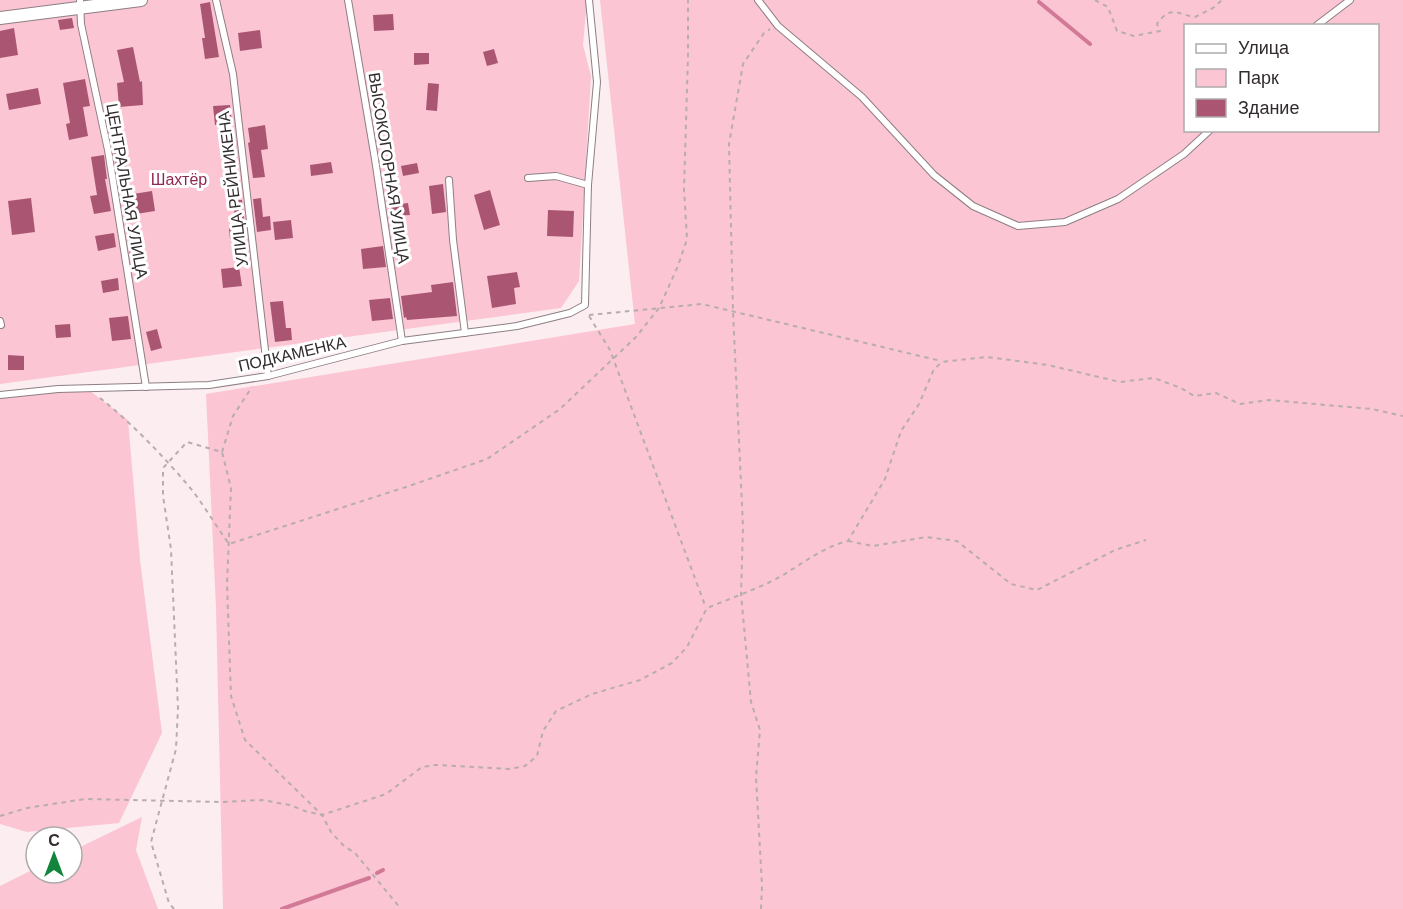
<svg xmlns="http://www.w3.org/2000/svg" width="1403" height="909" viewBox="0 0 1403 909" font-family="Arial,sans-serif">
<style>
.green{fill:#fbc5d4;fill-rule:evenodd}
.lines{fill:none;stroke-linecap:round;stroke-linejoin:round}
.stream{stroke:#d17996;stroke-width:4}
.building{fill:#aa5673}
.lane-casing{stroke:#8d7f83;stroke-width:8}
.street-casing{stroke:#8d7f83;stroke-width:14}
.path{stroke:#b8acb0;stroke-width:2;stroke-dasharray:4.5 4.5;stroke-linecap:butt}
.lane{stroke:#fff;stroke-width:6}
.street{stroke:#fff;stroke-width:12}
.labels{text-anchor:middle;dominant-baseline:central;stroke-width:6;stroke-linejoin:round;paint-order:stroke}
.street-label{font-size:16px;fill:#322c2e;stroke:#fff}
.park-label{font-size:16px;fill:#902752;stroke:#fff}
</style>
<rect width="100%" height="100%" fill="#fcedf1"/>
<g class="green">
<path d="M0 0H587L583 45 591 76 579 281 561 308 0 384Z"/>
<path d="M600 0H1403V909H223L216 608 206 394 635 324ZM1186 26H1378V130H1186Z"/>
<path d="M86 388 128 420 140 560 162 733 119 823 27 832 0 824V395Z"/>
<path d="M142 817 136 850 158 909H0V886L36 868V873H72V851Z"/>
</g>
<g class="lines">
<g class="stream">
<path d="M1039 2 1090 44"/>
<path d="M377 873 383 870"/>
<path d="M282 909 369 878"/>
</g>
</g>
<g class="building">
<path d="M210 2 219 57 205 59 202 38H205L200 4Z"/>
<path d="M393 14 394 30 374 31 373 15Z"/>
<path d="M72 18 74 28 60 30 58 20Z"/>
<path d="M14 28 18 55 0 58V31Z"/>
<path d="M260 30 262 48 240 51 238 33Z"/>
<path d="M133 47 140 82 142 81 143 105 119 107 117 83 124 82 117 50Z"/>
<path d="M494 49 498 63 487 66 483 52Z"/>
<path d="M414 53H429V64L414 65Z"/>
<path d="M85 79 90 106 83 107 88 136 69 140 66 124 70 123 63 83Z"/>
<path d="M428 83 439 84 437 111 426 110Z"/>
<path d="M38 88 41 104 9 110 6 94Z"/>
<path d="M230 105 232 123 215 125 213 106Z"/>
<path d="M265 125 268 149 261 150 265 177 253 178 248 143 250 142 248 128Z"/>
<path d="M124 142 127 172H124L125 177H118L112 144Z"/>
<path d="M104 155 107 179H105L111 211 94 214 90 196 97 195 91 157Z"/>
<path d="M331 162 333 173 311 176 310 165Z"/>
<path d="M417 163 419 173 403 176 401 166Z"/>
<path d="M443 184 446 212 432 214 429 186Z"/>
<path d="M490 190 500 225 484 230 474 195Z"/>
<path d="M152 191 155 211 136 214 133 194Z"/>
<path d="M31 198 35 232 12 235 8 201Z"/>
<path d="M261 198 263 217 270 216 271 230 257 232 253 199Z"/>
<path d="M233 200H242L246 234H244V237L230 239 229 228 236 227Z"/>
<path d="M408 203 410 215 391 216 390 205Z"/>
<path d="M548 210 574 211 573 237 547 236Z"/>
<path d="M291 220 293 238 275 240 273 222Z"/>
<path d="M114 233 116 247 98 251 95 236Z"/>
<path d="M383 246 386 267 363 269 361 249Z"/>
<path d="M142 248 144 263 132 265 129 250Z"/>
<path d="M239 267 242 286 223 288 221 269Z"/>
<path d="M517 272 520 287 514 288 516 304 492 308 487 276Z"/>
<path d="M118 278 119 290 103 293 101 281Z"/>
<path d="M453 282 457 316 407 320 406 317 404 318 401 296 432 292 431 285Z"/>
<path d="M390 298 393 319 372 321 369 300Z"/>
<path d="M283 301 286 328H291L292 340 275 342 270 302Z"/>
<path d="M128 316 131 339 112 341 109 318Z"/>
<path d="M70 324 71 337 56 338 55 325Z"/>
<path d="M157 329 162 348 151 351 146 332Z"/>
<path d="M8 355 24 356V370H8Z"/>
</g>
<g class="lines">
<defs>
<g id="lane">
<path d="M80 0 81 24 108 150 146 387"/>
<path d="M216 0 233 74 268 376"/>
<path d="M348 0 375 159 402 341"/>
<path d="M758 0 778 26 862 97 934 175 973 206 1018 226 1065 222 1118 199 1184 154 1210 130"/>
<path d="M1316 26 1350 0"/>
<path d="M528 178 556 176 588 185"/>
<path d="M449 180 453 240 465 333"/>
<path d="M0 321 1 325"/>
<path d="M0 395 58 389 209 385 268 376 402 341 517 326 570 313 585 305 588 185 597 82 589 0"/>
</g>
<path id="street" d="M0 18 141 0"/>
</defs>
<use href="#lane" class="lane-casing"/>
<use href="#street" class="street-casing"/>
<g class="path">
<path d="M1095 0 1108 7 1117 31 1134 36 1160 31 1157 24C1170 5 1177 14 1195 17L1213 8 1222 0"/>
<path d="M589 315 702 304 941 361"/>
<path d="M589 316 610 350 706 608"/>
<path d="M100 398C133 424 165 458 192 490 205 507 216 526 229 544L409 486 487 459 560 409 636 337 659 308 678 266 687 239 684 189 688 55V0"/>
<path d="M222 452 233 416 252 387"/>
<path d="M848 541 873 546 926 537 957 541 1011 584 1037 590 1115 550 1146 540"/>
<path d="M0 816 27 808 85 799 222 802 262 800 290 805 305 811 322 815 386 794 422 767 436 765 509 769 525 766 537 756 543 731 556 711 592 694 640 680 672 663 687 647 707 608C727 600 748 592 768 583 796 570 818 548 848 541L885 479 901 431 919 404 934 369 942 362 987 357 1048 365 1120 382 1154 378 1181 388 1194 396 1216 393 1240 404 1269 400 1372 409 1403 416"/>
<path d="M174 909 169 903 151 842 176 749 178 708 171 549 163 496V468L187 442 222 452 231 488 227 584 231 696 245 740 322 815 331 832 344 846 355 853 401 909"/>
<path d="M761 909 762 886 756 777 760 730 751 702 741 594 743 527 733 311 729 144 743 64 764 33 770 29"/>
</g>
<use href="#lane" class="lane"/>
<use href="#street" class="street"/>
</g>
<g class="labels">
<g class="street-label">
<text transform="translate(389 168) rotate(81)">ВЫСОКОГОРНАЯ УЛИЦА</text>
<text transform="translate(233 189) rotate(-97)">УЛИЦА РЕЙНИКЕНА</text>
<text transform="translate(127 191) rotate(80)">ЦЕНТРАЛЬНАЯ УЛИЦА</text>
<text transform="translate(292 354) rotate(-13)">ПОДКАМЕНКА</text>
</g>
<g class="park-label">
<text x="179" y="179">Шахтёр</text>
</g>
</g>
<rect x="1184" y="24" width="195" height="108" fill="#ffffff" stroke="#adabab" stroke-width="1.5"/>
<rect x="1196" y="44" width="30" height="9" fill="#ffffff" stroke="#adabab" stroke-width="1.5"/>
<text x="1238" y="54" font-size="18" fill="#322c2e">Улица</text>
<rect x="1196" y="69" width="30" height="18" fill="#fbc5d4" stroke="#adabab" stroke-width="1.5"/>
<text x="1238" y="84" font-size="18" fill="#322c2e">Парк</text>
<rect x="1196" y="99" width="30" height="18" fill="#aa5673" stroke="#adabab" stroke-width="1.5"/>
<text x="1238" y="114" font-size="18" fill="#322c2e">Здание</text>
<g transform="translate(54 855)"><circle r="28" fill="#ffffff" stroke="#adabab" stroke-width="1.5"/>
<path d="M0-4.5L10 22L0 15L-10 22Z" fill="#12853d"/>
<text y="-9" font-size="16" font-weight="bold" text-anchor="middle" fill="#322c2e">С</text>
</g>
</svg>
